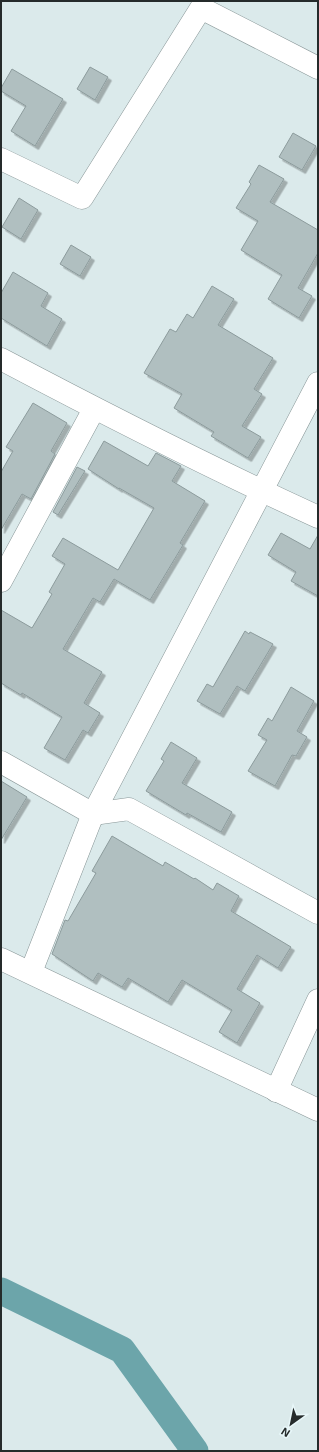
<svg xmlns="http://www.w3.org/2000/svg" width="319" height="1452" viewBox="0 0 319 1452" font-family="'Exo 2',sans-serif">
<style>
.lines{fill:none;stroke-linecap:round;stroke-linejoin:round}
.canal{stroke:#6ca5aa;stroke-width:27}
.building{fill:#b0bfc0;stroke:#8c9b9c;filter:url(#shadow)}
.minor-casing{stroke:#889697;stroke-width:23}
.minor{stroke:#fff;stroke-width:22}
</style>
<defs>
<filter id="shadow"><feDropShadow dx="3.5" dy="3.5" stdDeviation="0" flood-color="#0004"/></filter>
</defs>
<rect width="100%" height="100%" fill="#dbeaeb"/>
<g class="lines">
<path class="canal" d="M1 1291 122 1350 195 1451"/>
</g>
<g class="building">
<path d="M90 67 108 77 95 100 77 89Z"/>
<path d="M12 69 63 99 35 146 11 131 26 106 1 91V88Z"/>
<path d="M293 133 316 146 302 170 279 157Z"/>
<path d="M259 165 284 179 270 202 318 230V253L298 288 312 296 299 318 268 299 282 275 241 250 258 221 236 208 251 184 249 182Z"/>
<path d="M19 198 38 210 21 239 2 227Z"/>
<path d="M71 245 91 257 80 276 60 264Z"/>
<path d="M13 272 48 293 41 306 62 319 47 346 1 318V293Z"/>
<path d="M212 286 234 299 218 325 273 358 254 389 262 394 242 426 261 437 248 458 211 436 214 432 174 408 182 394 144 373 170 329 176 332 187 314 193 318Z"/>
<path d="M33 403 67 423 51 451 55 454 31 499 22 494 1 530V472L13 451 6 447Z"/>
<path d="M104 441 148 466 156 453 181 466 172 481 205 501 180 543 183 545 150 600 114 579 100 602 93 598 63 649 102 672 84 703 100 713 88 733 83 730 65 760 44 748 62 717 22 693 21 695 1 683V610L32 628 52 594 49 592 65 564 52 556 63 538 118 570 154 508 119 488V489L88 469Z"/>
<path d="M77 467 85 471 58 515 53 512Z"/>
<path d="M281 533 310 549 318 535V596L291 581 296 572 268 555Z"/>
<path d="M245 631 249 634 250 632 273 644 245 691 237 686 220 714 197 701 207 684 213 687Z"/>
<path d="M291 687 314 701 297 731 307 737 296 756 292 755 275 786 248 771 267 740 258 735 268 718 272 721Z"/>
<path d="M171 742 197 758 182 783 232 812 221 832 187 813 186 815 146 791 164 761 161 759Z"/>
<path d="M1 781 27 797 1 840Z"/>
<path d="M112 836 163 866 165 862 194 879 195 878 213 890 217 883 239 896 231 911 291 947 278 968 257 955 237 989 260 1003 237 1043 219 1032 232 1010 182 980 168 1002 128 978 122 987 98 973 93 981 52 954 65 920 68 921 96 873 92 871Z"/>
</g>
<g class="lines">
<defs>
<g id="minor">
<path d="M1 159 82 198 201 8 318 68"/>
<path d="M1 359C105 414 211 468 318 517"/>
<path d="M1 581 94 409"/>
<path d="M1 762 93 814 129 809 318 913"/>
<path d="M1 959 318 1110"/>
<path d="M31 972 93 814 318 383"/>
<path d="M276 1091 318 1000"/>
</g>
</defs>
<use href="#minor" class="minor-casing"/>
<use href="#minor" class="minor"/>
</g>
<rect width="319" height="1452" fill="none" stroke="#252b2b" stroke-width="4"/>
<g transform="translate(291 1424) rotate(213)" stroke="#e8f7f9" stroke-width="3" paint-order="stroke">
<path d="M0-3L7 15L0 10L-7 15Z" fill="#252b2b"/>
<text y="-6" font-size="11" font-weight="bold" text-anchor="middle" fill="#252b2b">N</text>
</g>
</svg>
